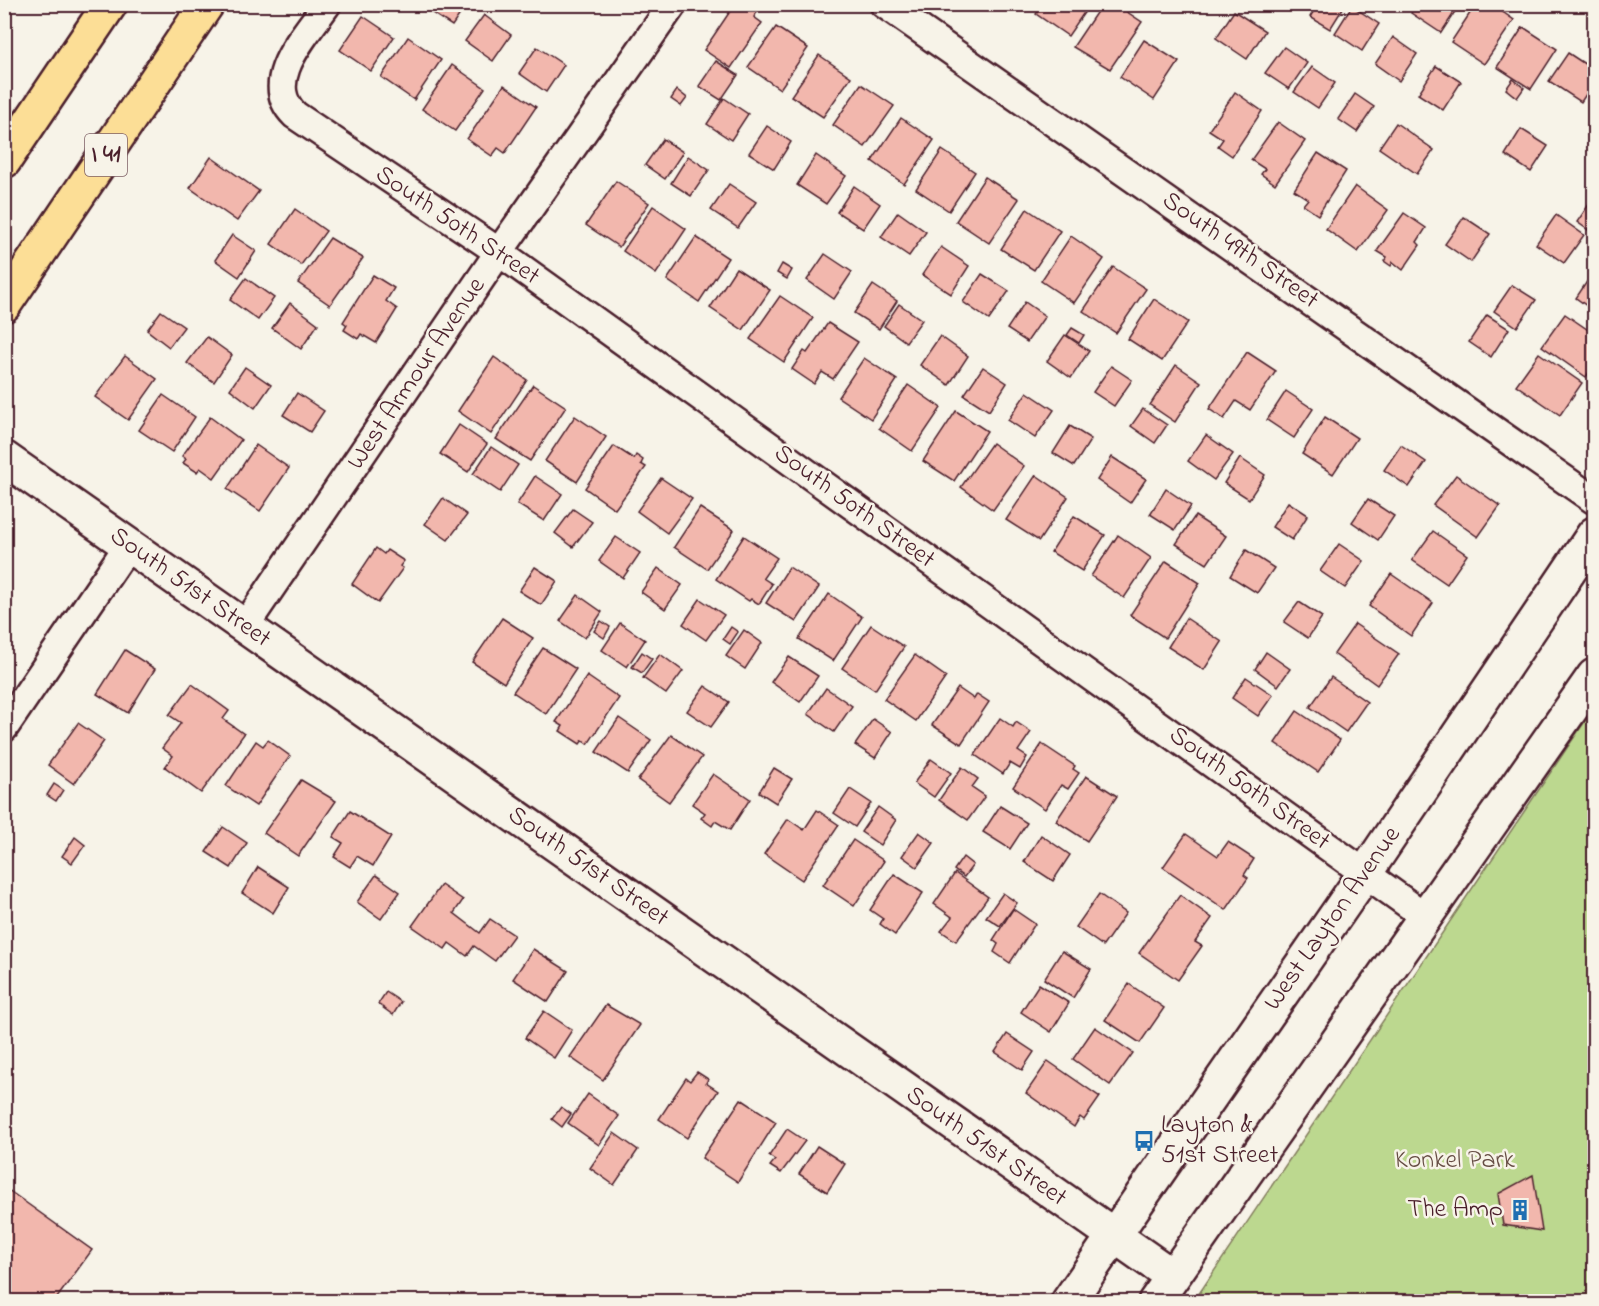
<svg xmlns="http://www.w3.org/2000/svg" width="1599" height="1306" viewBox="0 0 1599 1306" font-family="'Indie Flower',sans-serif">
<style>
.green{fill:#bcd88f;stroke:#837c5d;stroke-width:1.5}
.building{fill:#f2b7ad;stroke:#4a1f2b;stroke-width:1.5}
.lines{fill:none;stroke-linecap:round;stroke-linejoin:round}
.minor-casing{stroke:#4a1f2b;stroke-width:32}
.tertiary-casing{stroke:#4a1f2b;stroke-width:38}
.secondary-casing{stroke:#4a1f2b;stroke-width:38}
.motorway-casing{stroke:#4a1f2b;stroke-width:38}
.minor{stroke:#f7f3e8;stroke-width:27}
.tertiary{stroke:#f7f3e8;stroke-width:33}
.secondary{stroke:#f7f3e8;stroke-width:33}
.motorway{stroke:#fcde96;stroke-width:33}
.labels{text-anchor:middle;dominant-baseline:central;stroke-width:5;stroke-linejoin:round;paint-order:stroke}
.shield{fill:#f7f3e8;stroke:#7e5f64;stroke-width:1.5}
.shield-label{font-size:24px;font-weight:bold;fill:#4a1f2b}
.street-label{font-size:26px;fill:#4a1f2b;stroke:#f7f3e8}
.poi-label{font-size:26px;fill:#4a1f2b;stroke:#f7f3e8;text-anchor:start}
.park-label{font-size:26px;fill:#664d44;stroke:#f7f3e8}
</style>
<rect width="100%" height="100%" fill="#f7f3e8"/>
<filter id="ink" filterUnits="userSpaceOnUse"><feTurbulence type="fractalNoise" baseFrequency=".0167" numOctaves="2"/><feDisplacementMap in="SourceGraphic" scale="12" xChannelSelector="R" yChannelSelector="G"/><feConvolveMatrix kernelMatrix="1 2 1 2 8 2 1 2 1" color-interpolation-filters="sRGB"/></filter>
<g filter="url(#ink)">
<path class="green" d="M1594 708V1301H1194Z"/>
<g class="building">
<path d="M433 4H467L452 26 429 11Z"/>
<path d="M735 4H753L759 9 754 17 762 23 731 68 704 50Z"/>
<path d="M1043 4H1090L1068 36 1036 14Z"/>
<path d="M1102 4H1115L1142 22 1110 69 1073 47Z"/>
<path d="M1318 4 1345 5 1330 29 1310 17Z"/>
<path d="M1416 4H1460L1441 33 1411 13Z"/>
<path d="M1476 4H1491L1514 20 1484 64 1451 42Z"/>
<path d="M1352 6 1379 24 1362 51 1335 33Z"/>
<path d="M1234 11 1265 31 1247 59 1216 38Z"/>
<path d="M484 15 511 35 493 61 465 41Z"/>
<path d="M363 16 394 37 371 71 340 50Z"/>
<path d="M776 27 808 48 780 89 748 67Z"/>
<path d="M1523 27 1557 49 1531 89 1497 67Z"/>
<path d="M408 37 441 60 414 100 381 77Z"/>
<path d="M1393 37 1417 54 1399 81 1375 64Z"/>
<path d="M1144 40 1179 62 1154 100 1120 77Z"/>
<path d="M537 47 564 65 546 92 519 73Z"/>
<path d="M1284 47 1307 63 1289 89 1265 73Z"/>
<path d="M1568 53 1594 70V82L1581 102 1549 81Z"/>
<path d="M819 55 851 77 823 117 791 96Z"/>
<path d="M716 61 738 75 721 100 699 86Z"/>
<path d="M452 65 485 88 455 131 422 109Z"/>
<path d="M1436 66 1461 82 1443 110 1418 94Z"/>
<path d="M1312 67 1335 83 1318 108 1294 92Z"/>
<path d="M1513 79 1524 88 1517 98 1506 89Z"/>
<path d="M861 84 894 106 865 147 833 125Z"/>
<path d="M504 85 536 107 505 153 498 148 492 156 467 139Z"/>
<path d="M677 90 687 98 681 106 671 99Z"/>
<path d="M1235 92 1262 111 1232 156 1218 146 1223 139 1209 130Z"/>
<path d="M1355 94 1374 107 1357 132 1338 119Z"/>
<path d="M724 98 748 114 731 140 707 124Z"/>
<path d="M901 118 934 140 904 184 872 161Z"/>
<path d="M1278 122 1305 141 1275 184 1261 174 1265 169 1251 160Z"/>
<path d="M1396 123 1434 150 1417 174 1379 148Z"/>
<path d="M767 126 791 142 774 169 749 153Z"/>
<path d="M1521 129 1548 146 1531 172 1505 155Z"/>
<path d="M663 139 683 152 665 179 645 165Z"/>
<path d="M942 150 975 172 949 211 916 189Z"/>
<path d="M1318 153 1346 171 1318 215 1303 205 1308 199 1294 190Z"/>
<path d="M816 155 846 176 826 204 797 185Z"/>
<path d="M688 156 709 170 691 196 671 183Z"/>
<path d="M211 157 259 191 237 221 190 188Z"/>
<path d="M985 177 1019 199 989 243 956 221Z"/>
<path d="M616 181 649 203 619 247 586 225Z"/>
<path d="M729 184 756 202 738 228 711 210Z"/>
<path d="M854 186 880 204 863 229 837 212Z"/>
<path d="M1355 186 1388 210 1358 252 1326 229Z"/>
<path d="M1594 197V234L1577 222Z"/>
<path d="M653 206 686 229 656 274 623 251Z"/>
<path d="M295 209 326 231 301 265 271 244Z"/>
<path d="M1027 209 1060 231 1034 270 1001 249Z"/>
<path d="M898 212 926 232 909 256 881 237Z"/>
<path d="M1404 213 1426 228 1417 242 1420 245 1403 270 1393 262 1391 266 1384 261 1387 257 1377 251Z"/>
<path d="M1556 215 1584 235 1564 263 1536 244Z"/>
<path d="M1464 217 1490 234 1471 262 1445 244Z"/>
<path d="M232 235 256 251 239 277 215 260Z"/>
<path d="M1071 236 1104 259 1074 303 1041 281Z"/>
<path d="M696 237 728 258 699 302 667 280Z"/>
<path d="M330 238 363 258 330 305 298 283Z"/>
<path d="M941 247 969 266 951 294 922 275Z"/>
<path d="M825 254 852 272 834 299 807 280Z"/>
<path d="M782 264 792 270 787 279 777 273Z"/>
<path d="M1113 267 1146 289 1116 333 1083 311Z"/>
<path d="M736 268 770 290 743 330 710 308Z"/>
<path d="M1594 271V311L1576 298Z"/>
<path d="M982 274 1009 291 989 320 963 302Z"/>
<path d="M373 275 394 288 386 301 397 309 376 343 361 334 358 339 344 330 347 325 343 322Z"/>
<path d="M246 278 274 298 258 320 230 300Z"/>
<path d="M873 285 897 301 879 329 854 313Z"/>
<path d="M1512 285 1536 300 1517 327 1494 311Z"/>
<path d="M780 296 813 318 784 362 750 339Z"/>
<path d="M1154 299 1188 322 1162 361 1128 339Z"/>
<path d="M1025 302 1045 316 1027 342 1007 329Z"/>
<path d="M290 303 318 324 301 349 272 328Z"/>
<path d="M899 304 922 320 906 342 884 326Z"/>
<path d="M161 311 184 327 169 347 147 330Z"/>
<path d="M1565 314 1594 334V365L1586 377 1542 346Z"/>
<path d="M1487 315 1509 329 1491 357 1469 342Z"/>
<path d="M828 323 858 342 833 379 822 372 814 384 792 369 804 351 807 353Z"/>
<path d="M1072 328 1084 335 1079 343 1067 335Z"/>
<path d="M1065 335 1089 351 1071 378 1047 361Z"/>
<path d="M940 336 968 356 949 385 920 365Z"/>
<path d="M207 337 232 355 214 382 187 363Z"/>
<path d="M1247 352 1276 371 1250 410 1236 401 1224 419 1209 409Z"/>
<path d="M1539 353 1582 383 1560 415 1516 385Z"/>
<path d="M125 356 157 379 128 420 95 397Z"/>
<path d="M494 357 527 380 491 434 458 411Z"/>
<path d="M864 358 897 380 871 419 838 397Z"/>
<path d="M1176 365 1201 382 1175 422 1150 405Z"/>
<path d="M1111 366 1132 380 1114 406 1093 392Z"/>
<path d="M245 367 271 385 255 408 230 389Z"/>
<path d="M983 367 1007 383 989 411 964 395Z"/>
<path d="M533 385 566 407 530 461 496 439Z"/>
<path d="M908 385 941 408 912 451 879 428Z"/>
<path d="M1286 391 1313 409 1294 438 1267 420Z"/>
<path d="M1027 392 1054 410 1035 438 1008 420Z"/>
<path d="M297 393 324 411 310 432 283 415Z"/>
<path d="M163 395 195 417 172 452 139 430Z"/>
<path d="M1143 409 1167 425 1155 443 1131 426Z"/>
<path d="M956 411 987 431 954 481 923 461Z"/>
<path d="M575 416 606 437 577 482 545 461Z"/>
<path d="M210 417 241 440 214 478 200 468 197 472 183 463 186 459 182 456Z"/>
<path d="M1325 417 1357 438 1333 474 1302 454Z"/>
<path d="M459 425 487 444 468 472 440 454Z"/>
<path d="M1070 426 1091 439 1074 466 1053 453Z"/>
<path d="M1206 435 1233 454 1214 480 1188 461Z"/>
<path d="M992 443 1024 466 993 510 961 487Z"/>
<path d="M256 445 289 468 260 511 227 489Z"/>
<path d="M1401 445 1426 462 1409 487 1384 470Z"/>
<path d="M614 446 634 459 636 455 643 460 641 464 646 467 615 509 585 488Z"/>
<path d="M491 447 518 465 500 492 473 474Z"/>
<path d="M1112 457 1146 479 1130 503 1097 480Z"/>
<path d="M1240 458 1265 475 1249 499 1224 483Z"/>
<path d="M1036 475 1068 497 1039 541 1006 520Z"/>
<path d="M1456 475 1500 506 1478 537 1433 505Z"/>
<path d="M535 476 562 494 544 521 517 504Z"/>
<path d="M661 478 692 499 667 533 637 511Z"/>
<path d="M1166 489 1191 506 1175 530 1150 514Z"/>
<path d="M443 498 467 515 448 540 425 524Z"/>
<path d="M1368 499 1394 516 1378 540 1352 522Z"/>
<path d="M1288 502 1308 515 1292 540 1272 527Z"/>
<path d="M700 508 734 530 707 569 674 547Z"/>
<path d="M573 509 592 522 573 547 555 533Z"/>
<path d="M1074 516 1105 535 1082 571 1051 552Z"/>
<path d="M1195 516 1226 536 1207 564 1176 544Z"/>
<path d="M1433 531 1467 555 1447 584 1412 560Z"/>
<path d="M1118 535 1151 558 1124 598 1091 576Z"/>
<path d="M744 536 777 558 763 578 772 584 759 604 751 599 749 601 716 579Z"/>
<path d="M616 537 640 553 623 578 599 561Z"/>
<path d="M1339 544 1364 561 1345 588 1320 571Z"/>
<path d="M376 548 384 554 387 550 404 561 400 566 403 568 378 603 352 584Z"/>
<path d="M1246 550 1274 568 1257 593 1230 576Z"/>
<path d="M1166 561 1200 583 1165 638 1130 615Z"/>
<path d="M535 567 557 581 541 605 519 591Z"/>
<path d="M789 567 819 587 796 622 766 603Z"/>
<path d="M658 568 682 585 665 609 641 592Z"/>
<path d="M1391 574 1433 603 1411 636 1369 606Z"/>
<path d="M829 594 862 617 833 661 799 639Z"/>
<path d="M578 595 602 612 585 638 560 621Z"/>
<path d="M700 599 724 615 706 640 683 624Z"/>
<path d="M1299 602 1322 617 1308 638 1284 622Z"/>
<path d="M502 618 533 638 504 683 472 662Z"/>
<path d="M1186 618 1222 642 1204 670 1168 647Z"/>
<path d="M601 621 610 627 604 638 594 631Z"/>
<path d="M620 623 645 640 627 667 602 650Z"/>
<path d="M1355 624 1399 654 1377 685 1334 654Z"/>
<path d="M871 625 904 647 875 690 842 668Z"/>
<path d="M731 627 738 632 730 644 723 639Z"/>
<path d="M744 630 762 643 745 669 726 656Z"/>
<path d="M543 648 576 669 546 714 513 692Z"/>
<path d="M125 650 155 669 128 713 97 694Z"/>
<path d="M642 652 652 659 642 673 632 667Z"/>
<path d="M1266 652 1290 669 1278 686 1255 669Z"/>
<path d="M660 654 683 671 666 694 643 678Z"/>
<path d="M915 655 946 677 916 721 884 699Z"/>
<path d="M789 657 818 676 800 702 771 682Z"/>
<path d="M587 676 619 698 588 744 583 740 580 744 560 731 563 726 556 722Z"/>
<path d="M1246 677 1273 695 1258 716 1232 698Z"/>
<path d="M1331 677 1367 702 1346 732 1310 707Z"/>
<path d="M192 684 229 711 223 719 244 734 201 793 165 767 173 756 162 748 181 723 169 715Z"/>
<path d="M705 686 729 702 711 727 687 711Z"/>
<path d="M826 688 852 706 834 732 808 714Z"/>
<path d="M958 688 974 699 977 694 989 702 961 744 932 725Z"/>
<path d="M1297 711 1340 740 1318 772 1275 743Z"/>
<path d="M619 718 651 740 628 773 596 752Z"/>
<path d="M1000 718 1013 727 1016 722 1031 732 1018 751 1027 757 1020 769 1010 763 1003 774 975 755Z"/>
<path d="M873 719 892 732 875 758 855 745Z"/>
<path d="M78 723 104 741 74 784 48 765Z"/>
<path d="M671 735 702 757 669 802 638 780Z"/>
<path d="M268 740 290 756 256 806 226 786 256 741 263 746Z"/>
<path d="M1042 744 1075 766 1073 769 1079 773 1068 789 1061 785 1045 809 1013 787Z"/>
<path d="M931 759 951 773 934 797 914 783Z"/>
<path d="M962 767 978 779 972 787 985 796 968 820 939 800Z"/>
<path d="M774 768 792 779 776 803 759 792Z"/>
<path d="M713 774 750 799 730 830 715 821 712 826 701 818 705 813 692 804Z"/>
<path d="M1086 776 1117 796 1087 841 1056 821Z"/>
<path d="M301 780 336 801 298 856 264 833Z"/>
<path d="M54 784 63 790 56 801 47 795Z"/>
<path d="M850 789 871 803 855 827 834 813Z"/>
<path d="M1000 806 1027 823 1010 849 983 832Z"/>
<path d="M878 807 896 820 880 845 861 832Z"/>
<path d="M817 810 839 825 802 880 764 854 788 819 804 830Z"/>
<path d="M350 811 391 837 373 866 357 856 350 867 334 857 343 843 333 837Z"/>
<path d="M223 827 247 843 231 868 206 852Z"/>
<path d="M919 832 934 843 917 867 902 856Z"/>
<path d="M1186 834 1218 856 1228 842 1254 859 1244 875 1248 878 1226 910 1163 867Z"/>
<path d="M1041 835 1070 855 1053 881 1024 862Z"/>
<path d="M75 837 85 845 72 863 62 856Z"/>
<path d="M853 840 884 861 854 906 823 885Z"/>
<path d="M963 857 973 865 964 877 954 870Z"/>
<path d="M258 867 289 887 273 913 242 893Z"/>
<path d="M955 873 988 897 956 941 941 931 952 917 934 904Z"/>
<path d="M894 874 923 893 895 935 880 924 883 919 870 910Z"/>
<path d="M376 875 400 892 381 919 357 902Z"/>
<path d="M441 885 463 900 454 913 480 933 490 919 514 935 495 961 474 946 467 956 449 943 445 949 412 926Z"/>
<path d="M1003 893 1017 903 1000 926 986 917Z"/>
<path d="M1099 894 1126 913 1103 946 1076 927Z"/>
<path d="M1180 895 1212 918 1195 942 1202 946 1178 980 1139 953Z"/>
<path d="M1013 909 1035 924 1010 963 994 952 998 944 993 940Z"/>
<path d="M533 949 568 971 548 1002 513 979Z"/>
<path d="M1062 951 1091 969 1073 998 1044 979Z"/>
<path d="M1039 984 1069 1003 1051 1032 1021 1012Z"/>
<path d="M1129 984 1164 1008 1140 1043 1105 1020Z"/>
<path d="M386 992 401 1002 393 1015 378 1004Z"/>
<path d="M606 1005 640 1025 603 1080 570 1057Z"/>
<path d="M544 1011 572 1030 554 1058 525 1038Z"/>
<path d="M1095 1027 1133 1053 1110 1085 1073 1059Z"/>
<path d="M1007 1034 1034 1052 1022 1070 995 1052Z"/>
<path d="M1048 1061 1100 1097 1084 1120 1080 1117 1074 1127 1026 1093Z"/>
<path d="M697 1072 708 1079 706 1083 718 1091 687 1138 659 1119 686 1078 690 1081Z"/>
<path d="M588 1094 619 1116 599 1145 568 1123Z"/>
<path d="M741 1099 776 1122 738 1182 702 1158Z"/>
<path d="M561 1107 571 1114 562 1127 552 1119Z"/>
<path d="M787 1129 805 1141 781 1173 770 1166 775 1160 769 1156Z"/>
<path d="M614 1133 638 1150 614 1185 590 1168Z"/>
<path d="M817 1146 845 1164 827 1192 799 1174Z"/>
<path d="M1533 1175 1542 1231 1503 1225 1498 1194Z"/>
<path d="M4 1187 92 1250 54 1302H4Z"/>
</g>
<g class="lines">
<defs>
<g id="minor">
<path d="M327 4C306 35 260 81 295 115L499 252 1426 917"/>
<path d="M884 4 1594 500"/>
<path d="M245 626 499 252 673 4"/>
<path d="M4 728 128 546"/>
</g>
<path id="tertiary" d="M4 458 1172 1276"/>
<g id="secondary">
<path d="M1068 1302 1366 872 1594 534"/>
<path d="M1155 1302 1594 676"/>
</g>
<g id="motorway">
<path d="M4 161 110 4"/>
<path d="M4 305 207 4"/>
</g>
</defs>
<use href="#minor" class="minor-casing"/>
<use href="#tertiary" class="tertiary-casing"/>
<use href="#secondary" class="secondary-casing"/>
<use href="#motorway" class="motorway-casing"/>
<use href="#minor" class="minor"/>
<use href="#tertiary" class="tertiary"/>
<use href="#secondary" class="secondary"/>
<use href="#motorway" class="motorway"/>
</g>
</g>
<defs>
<symbol id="bus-bare" viewBox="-9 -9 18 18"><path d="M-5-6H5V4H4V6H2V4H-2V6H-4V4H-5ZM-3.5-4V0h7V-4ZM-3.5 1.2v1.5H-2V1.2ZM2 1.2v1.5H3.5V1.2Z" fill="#1f6fb2" stroke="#f7f3e8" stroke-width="2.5" paint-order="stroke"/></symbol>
<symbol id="building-bare" viewBox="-9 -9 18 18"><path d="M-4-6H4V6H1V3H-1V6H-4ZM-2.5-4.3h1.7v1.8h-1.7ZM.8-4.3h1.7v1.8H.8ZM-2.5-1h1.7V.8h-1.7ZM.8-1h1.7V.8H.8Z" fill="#1f6fb2" stroke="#f7f3e8" stroke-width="2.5" paint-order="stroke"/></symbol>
</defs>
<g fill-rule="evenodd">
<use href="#bus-bare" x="1129" y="1126" width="30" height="30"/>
<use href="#building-bare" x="1505" y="1195" width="30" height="30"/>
</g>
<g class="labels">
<rect class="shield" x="85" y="134" width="42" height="42" rx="4.5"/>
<g class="shield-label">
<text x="106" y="155">I 41</text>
</g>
<g class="street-label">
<text transform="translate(457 226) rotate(34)">South 50th Street</text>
<text transform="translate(1240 251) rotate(35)">South 49th Street</text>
<text transform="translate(417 374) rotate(-56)">West Armour Avenue</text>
<text transform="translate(854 507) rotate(36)">South 50th Street</text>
<text transform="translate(190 588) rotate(35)">South 51st Street</text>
<text transform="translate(1249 789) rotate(36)">South 50th Street</text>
<text transform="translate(588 867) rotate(35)">South 51st Street</text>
<text transform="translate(1333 919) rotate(-55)">West Layton Avenue</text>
<text transform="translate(986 1147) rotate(35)">South 51st Street</text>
</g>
<g class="poi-label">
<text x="1161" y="1126">Layton &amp;<tspan x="1161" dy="30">51st Street</tspan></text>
<text x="1503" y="1210" text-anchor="end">The Amp</text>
</g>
<g class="park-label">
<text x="1455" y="1161">Konkel Park</text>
</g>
</g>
<rect width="1599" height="1306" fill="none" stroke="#f7f3e8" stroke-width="24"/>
<rect x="12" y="12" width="1575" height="1282" fill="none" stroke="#4a1f2b" stroke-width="2" filter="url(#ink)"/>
</svg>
